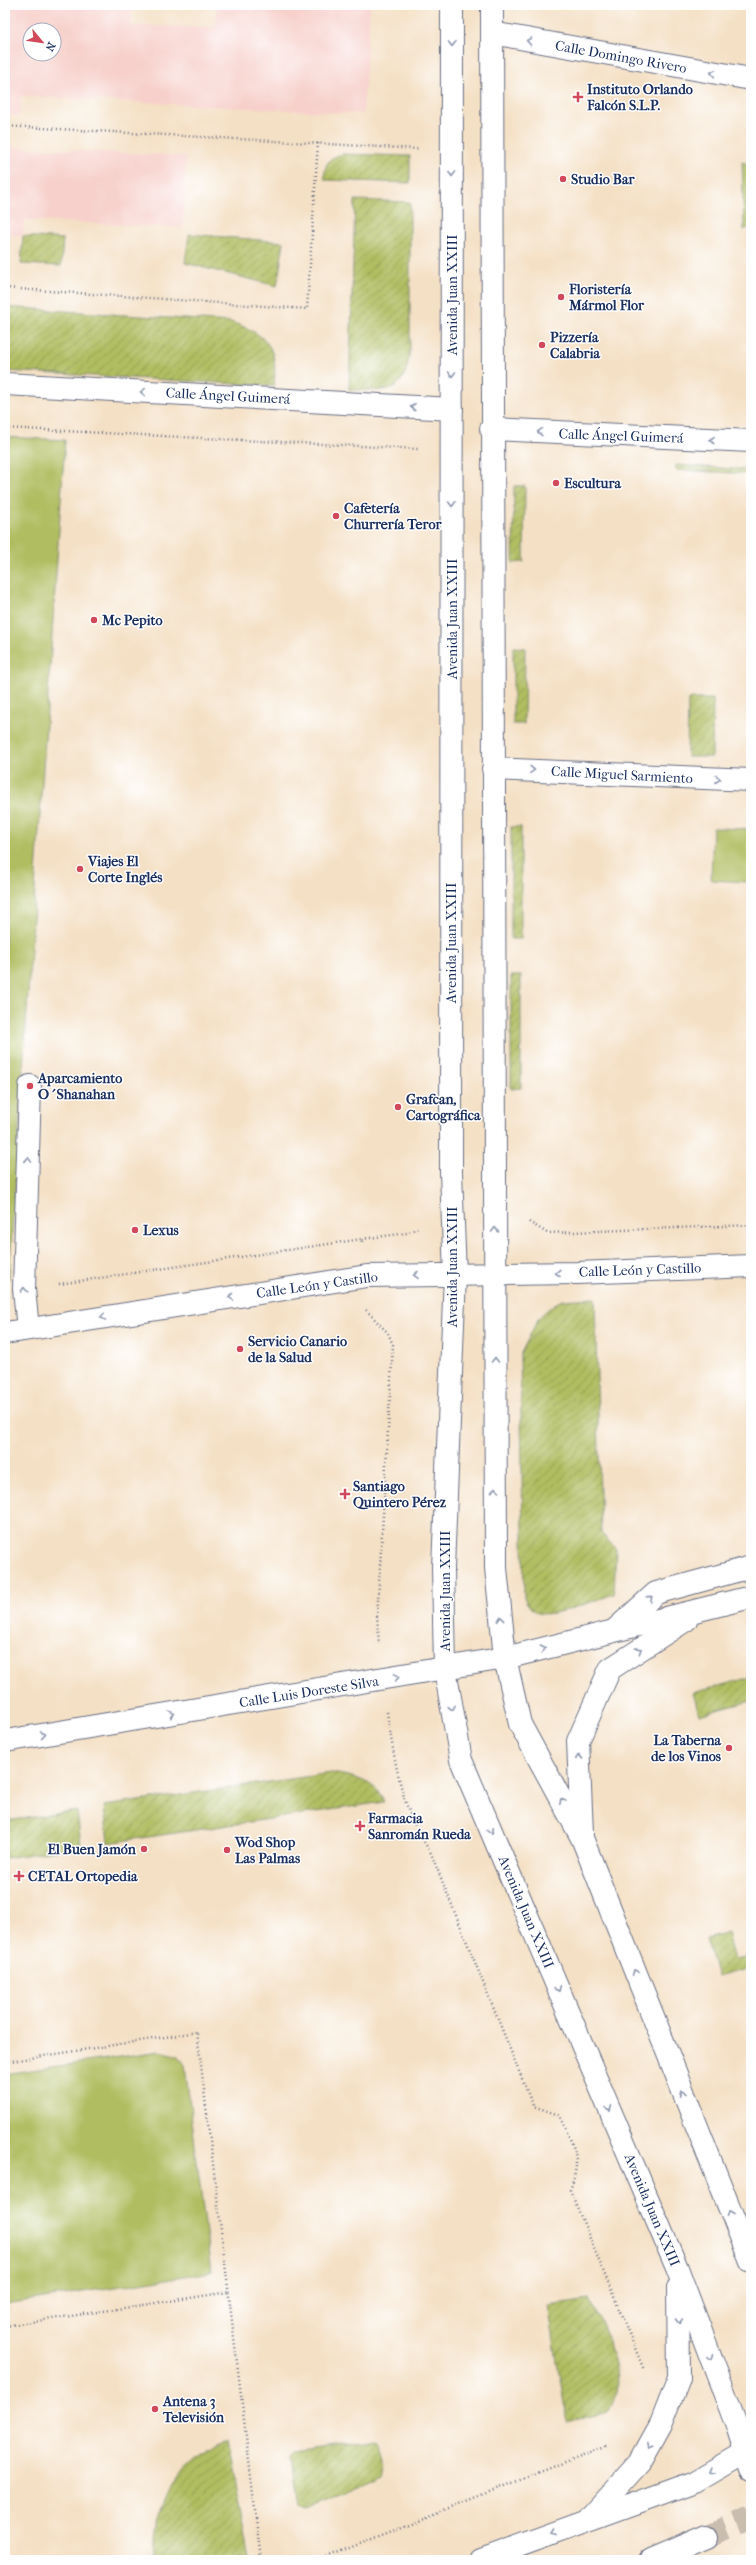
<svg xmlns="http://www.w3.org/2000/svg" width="756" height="2565" viewBox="0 0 756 2565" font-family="'IM FELL French Canon',serif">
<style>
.built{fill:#f7d0cb;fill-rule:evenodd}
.park{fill:#b0bd60;stroke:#66765f}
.garden{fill:url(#garden-furrows);stroke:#66765f}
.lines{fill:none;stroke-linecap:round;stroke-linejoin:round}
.highway-tunnel{stroke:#c9bdb0;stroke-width:22;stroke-dasharray:22 11;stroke-linecap:butt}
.minor-casing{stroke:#676d82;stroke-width:24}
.highway-casing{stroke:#676d82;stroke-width:24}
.path{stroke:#676d82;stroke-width:2.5;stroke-dasharray:1 3;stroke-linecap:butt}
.minor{stroke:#fff;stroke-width:22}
.highway{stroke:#fff;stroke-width:22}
.oneway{stroke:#8d97ae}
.poi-dot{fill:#d1495b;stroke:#fff;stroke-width:1.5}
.labels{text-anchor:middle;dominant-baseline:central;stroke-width:3;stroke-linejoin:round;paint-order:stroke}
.street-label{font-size:14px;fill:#1b2f5e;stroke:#fff}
.poi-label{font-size:14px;font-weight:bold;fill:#1b2f5e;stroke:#fff;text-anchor:start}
</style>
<defs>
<pattern id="garden-furrows" width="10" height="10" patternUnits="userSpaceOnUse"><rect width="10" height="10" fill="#b0bd60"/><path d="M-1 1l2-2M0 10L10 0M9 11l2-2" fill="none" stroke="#8e9a52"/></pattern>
</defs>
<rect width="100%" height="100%" fill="#fff"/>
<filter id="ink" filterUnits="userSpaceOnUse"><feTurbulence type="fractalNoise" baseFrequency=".025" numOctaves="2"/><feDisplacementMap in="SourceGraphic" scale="8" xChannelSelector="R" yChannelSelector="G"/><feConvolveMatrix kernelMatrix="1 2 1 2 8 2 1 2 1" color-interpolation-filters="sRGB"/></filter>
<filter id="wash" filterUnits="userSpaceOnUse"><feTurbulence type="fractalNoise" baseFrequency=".012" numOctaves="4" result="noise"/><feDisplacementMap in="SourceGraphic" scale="16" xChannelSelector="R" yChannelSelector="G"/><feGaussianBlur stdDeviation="0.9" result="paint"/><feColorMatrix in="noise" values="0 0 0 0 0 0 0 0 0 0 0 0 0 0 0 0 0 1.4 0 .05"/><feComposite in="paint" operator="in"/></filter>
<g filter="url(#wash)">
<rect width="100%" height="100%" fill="#f4e0c5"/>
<g class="built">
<path d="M5 5H132L131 26 215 27 216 5H370L363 114 21 96 20 116 5 115ZM30 30H54V54H30Z"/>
<path d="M5 147 186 156 183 228 24 220 23 236 5 235Z"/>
</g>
<g class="park">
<path d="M5 437 65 440 9 1279H5Z"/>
<path d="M713 828 751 829V882L711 880Z"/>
<path d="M160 2051 179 2056 185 2065 211 2272 5 2304V2074Z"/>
</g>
<g class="garden">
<path d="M343 154 410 156V183L325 180C323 165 329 157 343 154Z"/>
<path d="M742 162 751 165V226L744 230Z"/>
<path d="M355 200 410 202V350C404 397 390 390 349 390Z"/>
<path d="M189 234 284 242 277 286 185 263Z"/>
<path d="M23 236 63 239 61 266 21 264Z"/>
<path d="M5 307 231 322C268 335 278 347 274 386L5 371Z"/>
<path d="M676 465 751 470V474L676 470Z"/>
<path d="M514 486H525L524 562 513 563Z"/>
<path d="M513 647 525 648 524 724H513Z"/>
<path d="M688 699H713L712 757H687Z"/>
<rect x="511" y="827" width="10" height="112"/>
<path d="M511 976H521V1088L511 1089Z"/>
<path d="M595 1298 601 1533 616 1549 614 1594C598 1599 553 1618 538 1613 531 1610 527 1604 524 1597L520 1355 539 1317 553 1305 562 1300Z"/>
<path d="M751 1677V1701L699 1715 693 1693Z"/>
<path d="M331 1773C350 1776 377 1780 384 1802L108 1843 104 1806Z"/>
<path d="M77 1811 81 1846 5 1858V1821Z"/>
<path d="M728 1933 735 1960 751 1956V1968L717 1977 706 1939Z"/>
<path d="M590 2299C604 2333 631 2378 608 2412L567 2422 548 2305Z"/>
<path d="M228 2439 250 2560H154C151 2500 179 2468 228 2439Z"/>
<path d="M376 2440C386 2450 387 2461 383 2474L305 2510 295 2507 288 2456 291 2452Z"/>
</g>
</g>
<g filter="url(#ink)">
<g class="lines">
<path class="highway-tunnel" d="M706 2536 751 2517"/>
<defs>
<g id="minor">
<path d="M452 5 451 1172 455 1275 443 1568 445 1669 461 1760 677 2268 738 2429 751 2470"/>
<path d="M492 5 496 1568 505 1658 520 1724 582 1838 751 2262"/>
<path d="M492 33 751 79"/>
<path d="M5 384 452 409"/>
<path d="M491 429 751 441"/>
<path d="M493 769 751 780"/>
<path d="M28 1329 24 1289 30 1086"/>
<path d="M5 1333 367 1276 577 1273 751 1266"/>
<path d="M615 1630 656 1593 751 1567"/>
<path d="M5 1741 505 1658 751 1597"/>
<path d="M582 1833 578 1741 610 1669 686 1620"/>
<path d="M590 2517 640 2462 661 2424 679 2378 678 2288"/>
<path d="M480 2560 695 2482 751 2449"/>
</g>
<path id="highway" d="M650 2560 706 2536"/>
</defs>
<use href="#minor" class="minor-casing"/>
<use href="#highway" class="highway-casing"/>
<g class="path">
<path d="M5 126 418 149"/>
<path d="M5 288 307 309 318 143"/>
<path d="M5 428 418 449"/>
<path d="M529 1222 547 1233 751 1225"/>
<path d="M362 1239 407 1233 420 1227"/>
<path d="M59 1284 362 1239V1243"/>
<path d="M366 1310 388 1333 393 1345 377 1617 379 1644"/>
<path d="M387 1712C395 1762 401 1810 430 1851L533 2106 559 2115C573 2147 583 2155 570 2190L644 2370"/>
<path d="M5 2062 197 2032 261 2560"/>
<path d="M5 2326 229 2292"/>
<path d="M319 2560 608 2445"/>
</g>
<use href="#minor" class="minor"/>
<use href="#highway" class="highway"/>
</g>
<defs><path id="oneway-chevron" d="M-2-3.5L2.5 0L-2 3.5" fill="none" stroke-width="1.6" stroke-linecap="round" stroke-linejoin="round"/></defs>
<g class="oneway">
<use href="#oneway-chevron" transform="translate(529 41) rotate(-170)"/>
<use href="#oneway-chevron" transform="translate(452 44) rotate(90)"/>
<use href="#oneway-chevron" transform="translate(713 73) rotate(-170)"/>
<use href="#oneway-chevron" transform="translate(452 174) rotate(90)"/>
<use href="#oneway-chevron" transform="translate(452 374) rotate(90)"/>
<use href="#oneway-chevron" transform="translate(143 392) rotate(-177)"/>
<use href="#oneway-chevron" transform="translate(413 407) rotate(-177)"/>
<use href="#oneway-chevron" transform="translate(540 432) rotate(-178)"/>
<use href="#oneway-chevron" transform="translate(712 440) rotate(-178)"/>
<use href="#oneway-chevron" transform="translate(452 504) rotate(90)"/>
<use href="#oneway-chevron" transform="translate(532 770) rotate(3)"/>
<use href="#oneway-chevron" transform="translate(718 779) rotate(3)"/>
<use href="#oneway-chevron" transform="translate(28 1160) rotate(-88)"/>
<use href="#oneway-chevron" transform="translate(495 1230) rotate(-90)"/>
<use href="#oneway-chevron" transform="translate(558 1273) rotate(179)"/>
<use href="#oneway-chevron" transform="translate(416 1275) rotate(179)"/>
<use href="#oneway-chevron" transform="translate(24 1290) rotate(-93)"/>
<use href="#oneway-chevron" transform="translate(231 1297) rotate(171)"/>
<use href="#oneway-chevron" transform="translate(103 1317) rotate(171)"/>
<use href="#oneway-chevron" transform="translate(495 1360) rotate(-90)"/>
<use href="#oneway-chevron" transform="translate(495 1490) rotate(-90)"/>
<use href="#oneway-chevron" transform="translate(650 1598) rotate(-42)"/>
<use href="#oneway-chevron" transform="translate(501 1619) rotate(-96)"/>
<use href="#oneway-chevron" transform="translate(543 1649) rotate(-13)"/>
<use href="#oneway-chevron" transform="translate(639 1650) rotate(-33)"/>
<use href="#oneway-chevron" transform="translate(397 1677) rotate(-10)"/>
<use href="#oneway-chevron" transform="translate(452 1708) rotate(80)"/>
<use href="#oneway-chevron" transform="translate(172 1714) rotate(-9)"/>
<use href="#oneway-chevron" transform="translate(43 1735) rotate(-9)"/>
<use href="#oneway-chevron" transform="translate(579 1757) rotate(-92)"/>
<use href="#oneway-chevron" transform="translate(562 1801) rotate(-118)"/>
<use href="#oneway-chevron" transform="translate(491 1831) rotate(67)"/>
<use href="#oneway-chevron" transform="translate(635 1972) rotate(-112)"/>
<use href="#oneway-chevron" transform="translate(558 1989) rotate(67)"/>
<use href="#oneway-chevron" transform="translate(683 2093) rotate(-112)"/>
<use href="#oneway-chevron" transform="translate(609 2109) rotate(67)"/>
<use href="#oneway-chevron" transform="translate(730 2213) rotate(-112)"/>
<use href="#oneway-chevron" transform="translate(679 2321) rotate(88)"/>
<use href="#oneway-chevron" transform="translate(711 2357) rotate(69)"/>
<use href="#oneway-chevron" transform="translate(650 2445) rotate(119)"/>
<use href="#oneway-chevron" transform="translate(712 2471) rotate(149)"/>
<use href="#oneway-chevron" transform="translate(552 2533) rotate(159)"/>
</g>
</g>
<g class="poi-dot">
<path d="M576 91h4v4h4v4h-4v4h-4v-4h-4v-4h4z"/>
<circle cx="563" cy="179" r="4"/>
<circle cx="561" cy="297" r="4"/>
<circle cx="542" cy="345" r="4"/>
<circle cx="556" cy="483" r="4"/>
<circle cx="336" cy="516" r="4"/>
<circle cx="94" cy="620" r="4"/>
<circle cx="80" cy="869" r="4"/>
<circle cx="30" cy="1086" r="4"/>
<circle cx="398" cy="1107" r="4"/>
<circle cx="135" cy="1230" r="4"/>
<circle cx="240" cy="1349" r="4"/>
<path d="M343 1488h4v4h4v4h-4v4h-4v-4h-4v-4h4z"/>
<circle cx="729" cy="1748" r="4"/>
<path d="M358 1820h4v4h4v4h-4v4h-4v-4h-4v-4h4z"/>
<circle cx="144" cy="1849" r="4"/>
<circle cx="227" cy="1850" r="4"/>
<path d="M17 1870h4v4h4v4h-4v4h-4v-4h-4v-4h4z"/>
<circle cx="155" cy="2409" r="4"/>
</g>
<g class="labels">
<g class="street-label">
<text transform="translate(621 57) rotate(10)">Calle Domingo Rivero</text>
<text transform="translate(452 295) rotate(-90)">Avenida Juan XXIII</text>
<text transform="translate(228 396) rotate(3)">Calle Ángel Guimerá</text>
<text transform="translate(621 436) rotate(2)">Calle Ángel Guimerá</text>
<text transform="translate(452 619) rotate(-90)">Avenida Juan XXIII</text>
<text transform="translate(622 775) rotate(3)">Calle Miguel Sarmiento</text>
<text transform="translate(451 943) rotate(-90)">Avenida Juan XXIII</text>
<text transform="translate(452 1267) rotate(-90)">Avenida Juan XXIII</text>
<text transform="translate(640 1270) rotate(-2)">Calle León y Castillo</text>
<text transform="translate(317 1285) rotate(-8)">Calle León y Castillo</text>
<text transform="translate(445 1591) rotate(-90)">Avenida Juan XXIII</text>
<text transform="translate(309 1692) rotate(-9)">Calle Luis Doreste Silva</text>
<text transform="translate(526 1912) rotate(67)">Avenida Juan XXIII</text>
<text transform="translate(652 2210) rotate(67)">Avenida Juan XXIII</text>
</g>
<g class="poi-label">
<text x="587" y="89">Instituto Orlando<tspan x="587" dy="16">Falcón S.L.P.</tspan></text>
<text x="571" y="179">Studio Bar</text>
<text x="569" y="289">Floristería<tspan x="569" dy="16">Mármol Flor</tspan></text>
<text x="550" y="337">Pizzería<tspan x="550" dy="16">Calabria</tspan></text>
<text x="564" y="483">Escultura</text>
<text x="344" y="508">Cafetería<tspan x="344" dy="16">Churrería Teror</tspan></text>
<text x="102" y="620">Mc Pepito</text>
<text x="88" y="861">Viajes El<tspan x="88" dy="16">Corte Inglés</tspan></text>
<text x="38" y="1078">Aparcamiento<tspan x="38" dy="16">O´Shanahan</tspan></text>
<text x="406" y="1099">Grafcan,<tspan x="406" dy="16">Cartográfica</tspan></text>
<text x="143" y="1230">Lexus</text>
<text x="248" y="1341">Servicio Canario<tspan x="248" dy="16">de la Salud</tspan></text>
<text x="353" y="1486">Santiago<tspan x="353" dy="16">Quintero Pérez</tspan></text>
<text x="721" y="1740" text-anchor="end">La Taberna<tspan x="721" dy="16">de los Vinos</tspan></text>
<text x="368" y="1818">Farmacia<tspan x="368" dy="16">Sanromán Rueda</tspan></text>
<text x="235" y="1842">Wod Shop<tspan x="235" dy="16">Las Palmas</tspan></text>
<text x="136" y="1849" text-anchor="end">El Buen Jamón</text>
<text x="28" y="1876">CETAL Ortopedia</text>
<text x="163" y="2401">Antena 3<tspan x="163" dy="16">Televisión</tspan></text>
</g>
</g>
<rect width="756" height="2565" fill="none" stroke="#fff" stroke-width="20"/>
<g transform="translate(42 42) rotate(119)"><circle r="19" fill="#ffffff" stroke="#a4acbf"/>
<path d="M0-3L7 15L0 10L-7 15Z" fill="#d1495b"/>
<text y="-6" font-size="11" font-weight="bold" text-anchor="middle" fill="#1b2f5e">N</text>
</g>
</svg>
